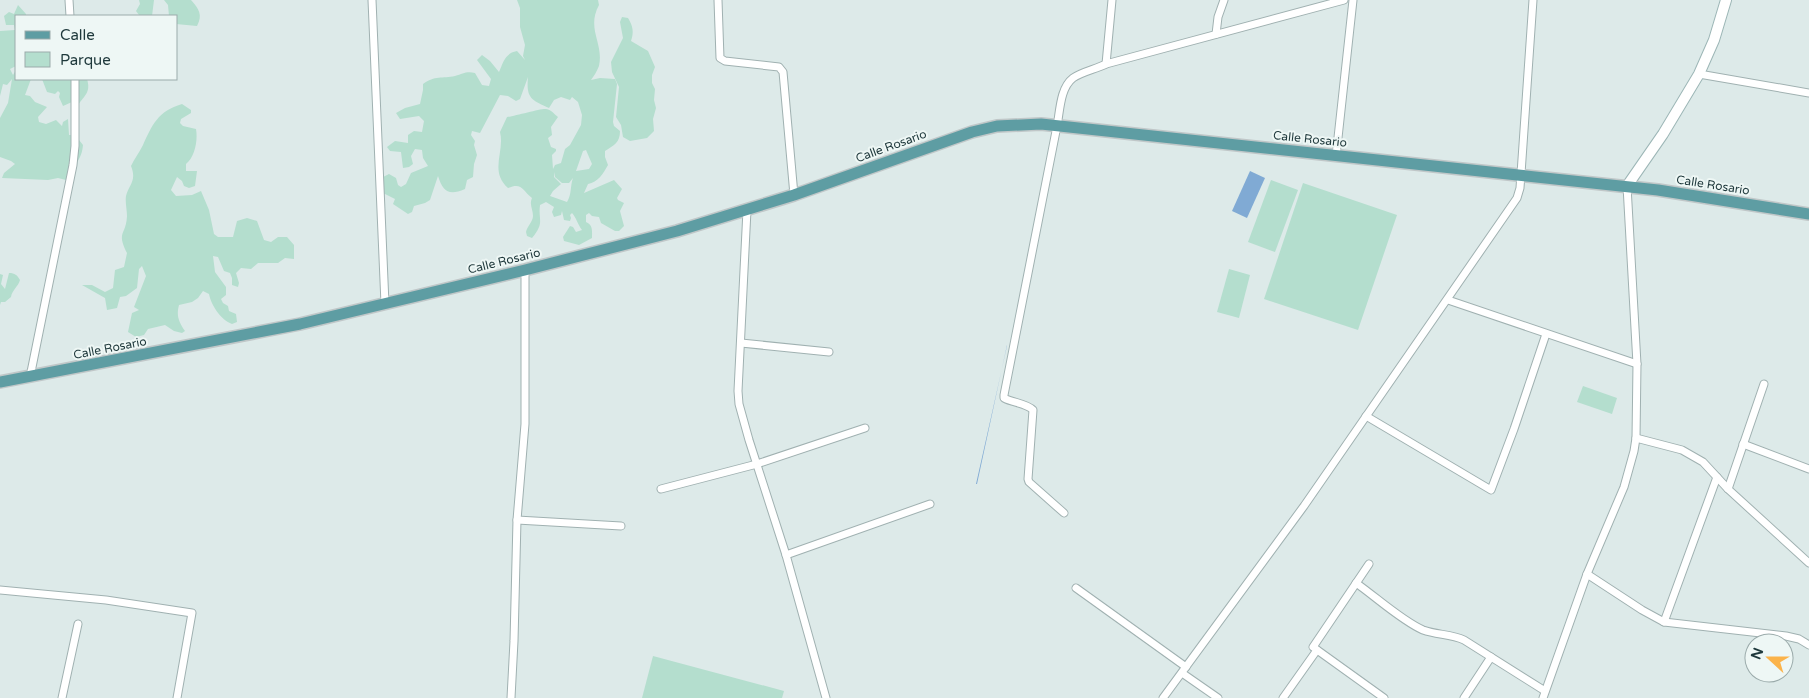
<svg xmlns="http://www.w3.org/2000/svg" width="1809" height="698" viewBox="0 0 1809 698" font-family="'Varela Round',sans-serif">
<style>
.green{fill:#b4dece;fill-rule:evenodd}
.water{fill:#80aad4}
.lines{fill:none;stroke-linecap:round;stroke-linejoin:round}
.street-casing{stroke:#a0b1b1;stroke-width:9}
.secondary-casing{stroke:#9cb6b6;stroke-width:12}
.primary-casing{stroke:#c0c7c8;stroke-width:14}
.street{stroke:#fff;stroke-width:7}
.secondary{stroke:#fff;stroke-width:10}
.primary{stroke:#5e9da3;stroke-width:11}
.labels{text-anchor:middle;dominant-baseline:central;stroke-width:4;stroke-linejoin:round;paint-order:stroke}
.street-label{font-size:12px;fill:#1e383b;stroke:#eef7f5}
</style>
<rect width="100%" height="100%" fill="#ddeae9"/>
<g class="green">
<path d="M139 0H154L152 16 139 15 136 11 140 4Z"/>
<path d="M164 0H191C199 9 203 15 197 26L176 24V16H169L168 5Z"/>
<path d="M517 0H598L599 5C586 29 604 43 599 66 597 71 594 76 591 80L600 78 615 79 617 84 613 122 614 126 620 131C620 143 614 145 605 151V157L608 165C603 174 598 182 588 184L584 193 614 180 622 189 617 198 618 200 624 203 620 211 624 226 619 231H615L601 223 599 217 592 216 589 213 586 215V222C593 225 592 230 592 238L579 245 564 241 563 237 570 226 573 227 576 232 582 230C578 225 576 217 572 213L570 215 571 218 570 221 564 220 562 211 561 215 554 217 552 212 554 207 546 202 540 205C538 221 545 222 532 238L527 236 526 232C527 227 533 221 533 216 533 209 529 205 532 198 522 190 522 182 508 188 489 171 505 152 500 132L507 117C515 116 542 108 546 109 552 110 554 114 558 117L551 127 552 135 548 138 551 147 556 149V151L552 155 553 169 555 165 561 163 565 149 570 145 581 125 582 115 578 102 572 97 570 100 561 97 554 100 549 108C531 100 526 98 528 77L520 99 516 101 508 96 500 95 480 133 472 131 471 135 475 141 474 145 477 155 474 164 473 177 467 180 465 189C449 196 443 192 438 176L430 200 425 203 414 206 412 212 408 214 393 204 395 199 383 193V177L389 174 396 178 398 185 401 187 406 184 411 173 428 166 423 158 422 150 415 149 411 156 413 164 409 167 403 168 401 152 390 151 387 147 395 141 408 143V135L414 131 422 132 424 121 419 116 400 119 396 113 405 108 420 104 423 90V84C435 75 442 79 455 76 463 74 466 71 475 73L482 85 489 86 491 79 477 60 482 55 490 61 499 72C503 63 505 53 517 51L525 60 523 56 525 45 520 27V8ZM586 150 592 164 589 169 576 171 583 151ZM554 172 555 177 562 183H569L573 178C570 186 572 194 567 202L550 196 553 191 561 184 554 177Z"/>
<path d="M18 5 26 14V16H16V66L10 69 13 75 16 70V79H31L25 95 30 96 35 102 47 107 38 117 39 122 46 124 56 120 62 126 63 122 68 119 69 135H75L83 145C82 156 78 162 71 169H68L66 180 58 178 48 180 2 178 4 173 15 164 11 161 0 157V118L8 103 12 79 7 85 3 84 0 96V31L15 30 14 25H6L4 16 9 12 14 14Z"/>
<path d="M622 17 628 18C633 26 634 32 631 41L648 51 655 67 652 75V83L655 89 654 100 656 108 653 119 654 131 647 138 630 141 623 137 621 125 616 117 619 87 612 72 611 62 623 38 620 22Z"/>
<path d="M42 79H87C91 92 85 95 78 105L72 102 63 106 59 97 60 93 58 91 55 94 47 92Z"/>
<path d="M182 104 191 110V113L181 119 180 123 183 126 196 129C198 140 195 157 186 164V171H197L195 186 189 188 184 186 182 181 177 177 171 190 176 196 192 195 201 191 209 210 214 234 218 237H233L237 221 247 218 257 221 264 240 271 242 278 237H287L294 245V259L285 258 278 263H258L251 269 241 268 236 273 239 283 238 287 232 285V278L230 273 224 271 218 257 213 256 215 272 226 287V295L221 299 223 303 228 306 229 311 236 314 237 322 232 324C221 320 211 305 209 294L203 291 198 298 192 302 179 305C176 316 179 322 185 331L182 333 174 331 165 325 148 329 144 335 136 337 128 332 132 313 139 310 134 307 146 276 142 266 139 269 137 288 126 296 120 297 117 308 107 310 105 298 82 285H92L105 292 113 288 115 270 124 267 127 253C116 231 126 236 127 216 127 210 125 202 126 196 129 184 137 181 131 166 134 159 139 153 143 145 152 125 158 111 182 104Z"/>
<path d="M1271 180 1298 190 1275 252 1248 242Z"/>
<path d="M1303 183 1397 215 1358 330 1264 299Z"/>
<path d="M1229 269 1250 275 1239 318 1217 312Z"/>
<path d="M9 273C15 273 17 275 20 280 18 287 12 290 11 297L5 302H1L0 305V274L3 275 1 284 5 289Z"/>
<path d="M1583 386 1617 398 1612 414 1577 402Z"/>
<path d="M653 656 784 691 782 698H642Z"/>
</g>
<g class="water">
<path d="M1250 171 1265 178 1247 218 1232 211Z"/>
<path d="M1007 345 977 484H976L1007 346Z"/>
</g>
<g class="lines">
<defs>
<g id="street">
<path d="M69 0 70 16"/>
<path d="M372 0 385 304"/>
<path d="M718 0 720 58 725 61 779 67 783 72 794 195"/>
<path d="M1216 34 1218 17 1224 0"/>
<path d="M1106 64 1112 0"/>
<path d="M1699 74 1809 93"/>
<path d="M1336 156 1353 0"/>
<path d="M747 210 738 391 739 404 749 440 786 555 826 698"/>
<path d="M1448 300 1637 364"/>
<path d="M741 343 829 352"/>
<path d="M30 377 73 165 75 146V79"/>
<path d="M1366 416 1491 490 1514 429 1546 334"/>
<path d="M1636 438 1682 450 1703 462 1728 489 1809 563"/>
<path d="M1743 444 1809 469"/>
<path d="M661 489 757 464 865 428"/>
<path d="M1728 489 1764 384"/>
<path d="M1064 513 1029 482 1028 479 1033 410C1026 403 1013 403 1004 398V395L1057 126C1060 111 1060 88 1073 78 1081 72 1096 69 1106 64L1344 0"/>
<path d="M517 520 621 526"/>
<path d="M786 555 930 504"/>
<path d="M1369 564 1313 647 1384 698"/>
<path d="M1587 574 1642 610 1664 622 1786 636 1799 639 1809 645"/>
<path d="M1356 583C1376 597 1402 621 1423 630 1437 635 1451 634 1464 640L1545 691"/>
<path d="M1076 588 1186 667"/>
<path d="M0 590 106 600 192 613 177 698"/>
<path d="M1664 622 1717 477"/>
<path d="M1182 673 1218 698"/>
<path d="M62 698 78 624"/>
<path d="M511 698 514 641 517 520 525 424V270"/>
<path d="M1163 698 1304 506 1517 198 1520 188 1533 0"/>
<path d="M1283 698 1317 650"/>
<path d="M1464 698 1491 657"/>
<path d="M1543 698 1587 574 1624 487 1634 451 1636 438 1637 364 1627 186"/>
</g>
<path id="secondary" d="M1627 186 1663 134 1699 74 1714 40 1726 0"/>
<path id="primary" d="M0 382 300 324 525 270 677 231 794 195 972 132 997 126 1041 124 1658 190 1809 214"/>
</defs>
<use href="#street" class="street-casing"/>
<use href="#secondary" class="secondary-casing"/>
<use href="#primary" class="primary-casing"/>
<use href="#street" class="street"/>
<use href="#secondary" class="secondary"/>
<use href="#primary" class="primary"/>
</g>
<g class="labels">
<g class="street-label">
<text transform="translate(1310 139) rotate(6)">Calle Rosario</text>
<text transform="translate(891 146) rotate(-20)">Calle Rosario</text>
<text transform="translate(1713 185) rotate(9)">Calle Rosario</text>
<text transform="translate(504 261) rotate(-14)">Calle Rosario</text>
<text transform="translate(110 348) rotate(-11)">Calle Rosario</text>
</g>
</g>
<rect x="15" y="15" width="162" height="65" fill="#eef7f5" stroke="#9babab"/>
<rect x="25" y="31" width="25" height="8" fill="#5e9da3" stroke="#9babab"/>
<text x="60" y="40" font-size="15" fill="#1e383b">Calle</text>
<rect x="25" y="52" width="25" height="15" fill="#b4dece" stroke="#9babab"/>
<text x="60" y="65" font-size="15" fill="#1e383b">Parque</text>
<g transform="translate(1769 658) rotate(291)"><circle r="24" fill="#eef7f5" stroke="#9babab"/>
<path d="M0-4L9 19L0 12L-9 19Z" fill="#fbb34a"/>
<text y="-8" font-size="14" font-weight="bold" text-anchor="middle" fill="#1e383b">N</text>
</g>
</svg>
